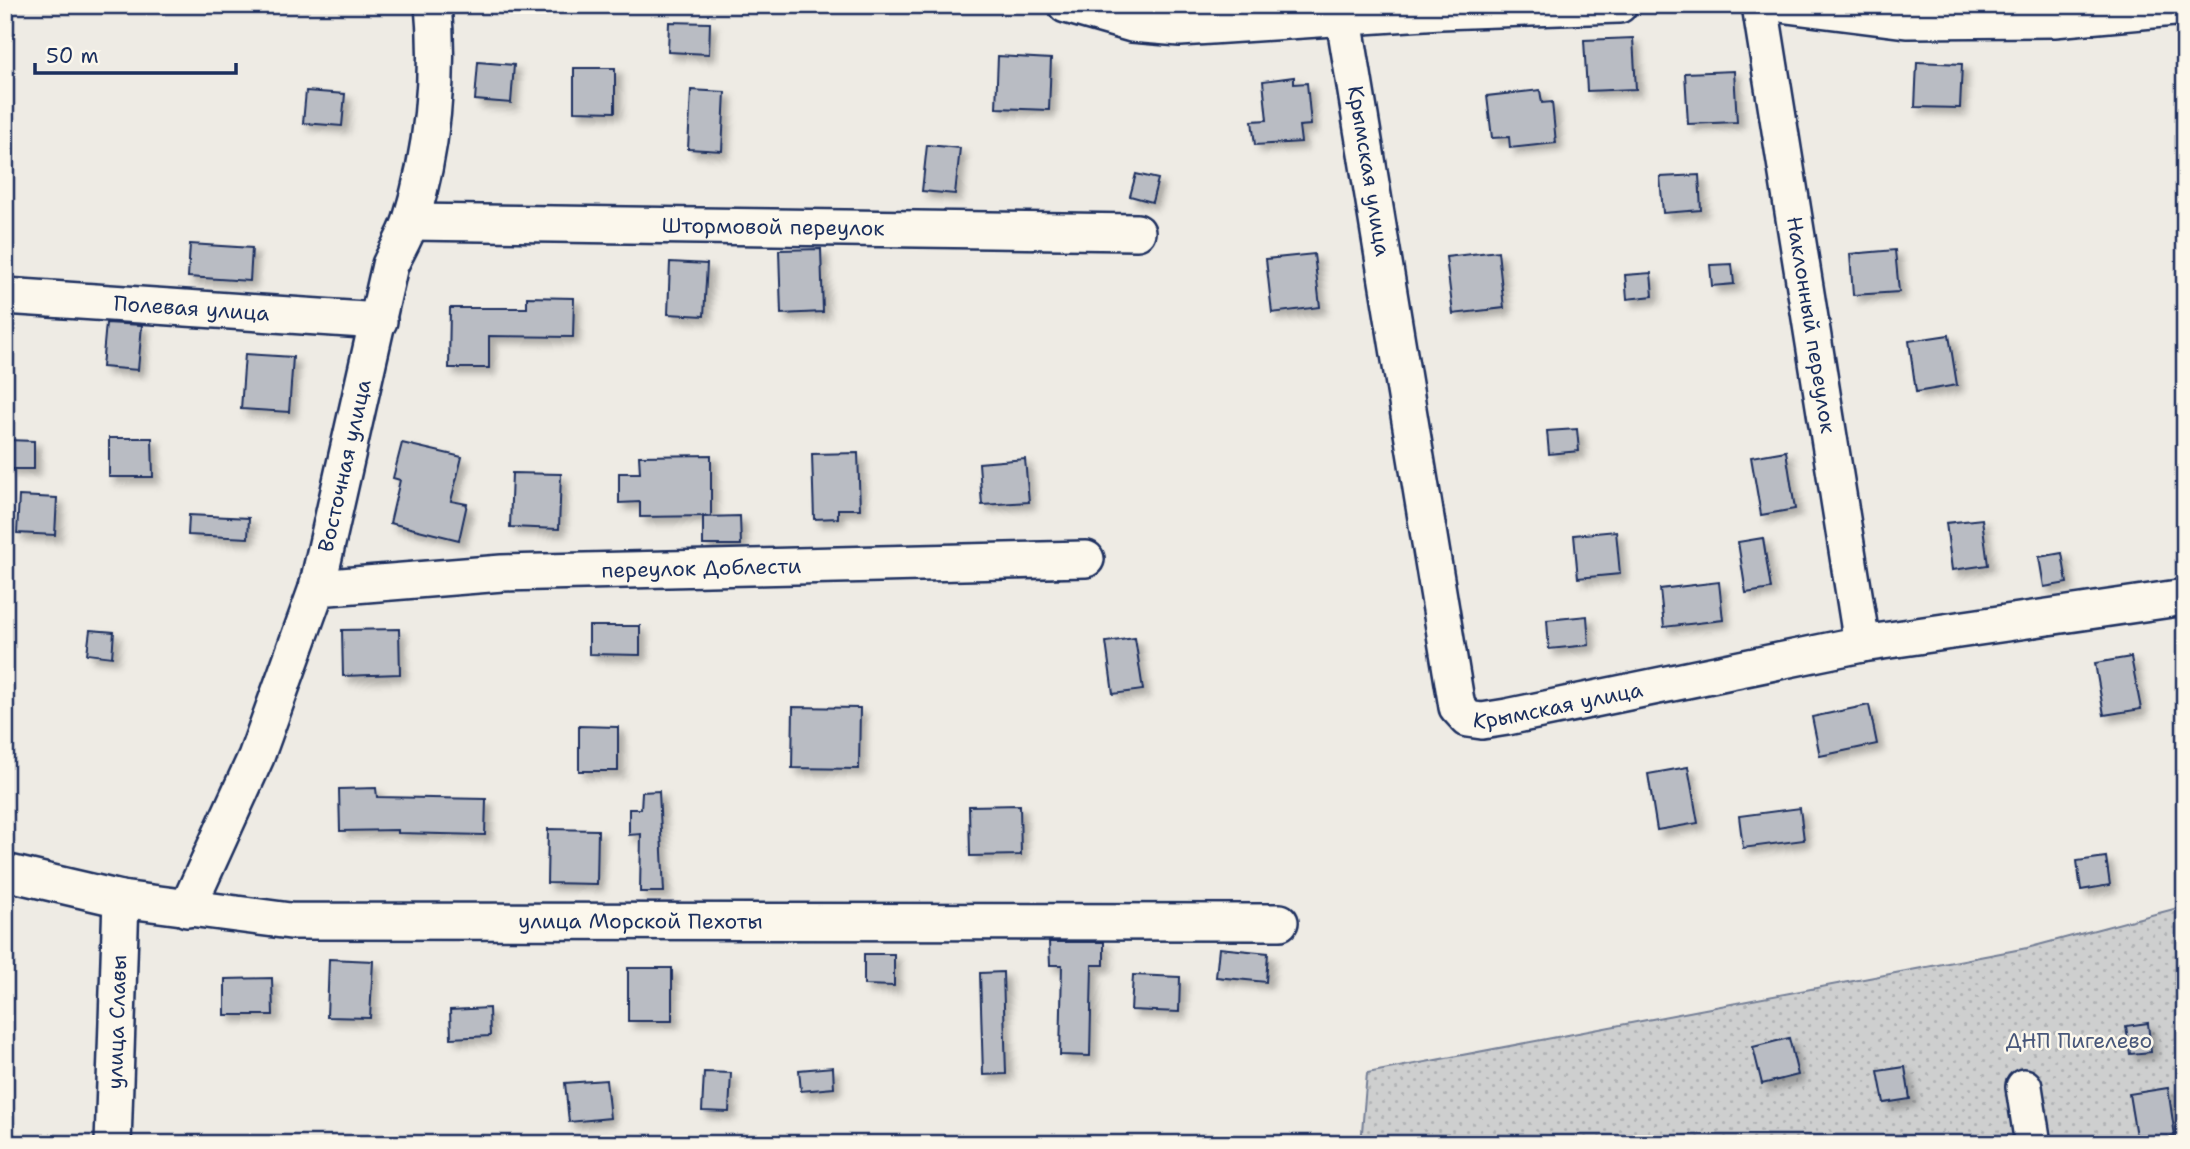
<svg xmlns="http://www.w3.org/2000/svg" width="2190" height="1149" viewBox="0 0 2190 1149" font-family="'Shantell Sans',sans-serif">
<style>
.garden{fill:url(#garden-dots);stroke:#747f96;stroke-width:2}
.building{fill:#b9bcc3;stroke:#1b2f5e;stroke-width:2;filter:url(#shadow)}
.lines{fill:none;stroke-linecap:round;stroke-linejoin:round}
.minor-casing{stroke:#1b2f5e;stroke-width:40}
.minor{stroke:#fbf7ec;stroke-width:35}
.labels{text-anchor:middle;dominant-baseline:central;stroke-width:5;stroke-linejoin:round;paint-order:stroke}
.street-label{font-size:21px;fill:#1b2f5e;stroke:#fbf7ec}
.park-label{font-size:21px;fill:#48577a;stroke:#fbf7ec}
</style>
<defs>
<pattern id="garden-dots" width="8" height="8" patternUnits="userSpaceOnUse" patternTransform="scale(1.75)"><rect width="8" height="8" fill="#cecfcf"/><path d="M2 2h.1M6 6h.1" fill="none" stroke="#b0b2b4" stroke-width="1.8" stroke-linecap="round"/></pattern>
<filter id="shadow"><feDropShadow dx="6" dy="6" stdDeviation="3.5" flood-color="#0004"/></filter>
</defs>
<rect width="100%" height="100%" fill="#eeebe4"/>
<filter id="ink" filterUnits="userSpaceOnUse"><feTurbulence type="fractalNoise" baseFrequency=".0143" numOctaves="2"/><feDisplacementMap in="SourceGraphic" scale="14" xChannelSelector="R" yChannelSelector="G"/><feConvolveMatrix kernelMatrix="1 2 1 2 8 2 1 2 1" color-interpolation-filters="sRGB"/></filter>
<g filter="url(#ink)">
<path class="garden" d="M2185 906V1144H1361L1367 1073 2027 948Z"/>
<g class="building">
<path d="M669 22 710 23 709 54 668 52Z"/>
<path d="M1633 38 1636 89 1587 91 1584 40Z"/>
<path d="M998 56 1051 59 1049 110 996 108Z"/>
<path d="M478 62 514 65 511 103 475 100Z"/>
<path d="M1917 62 1962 64 1960 108 1915 107Z"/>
<path d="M574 68H615V112L574 111Z"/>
<path d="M1734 71 1737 122 1688 124 1685 73Z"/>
<path d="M1294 77V84L1307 83 1311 125 1299 126 1301 142 1255 145 1252 121 1267 120 1263 81Z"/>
<path d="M691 90 725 92 722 151 688 149Z"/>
<path d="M1540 90 1542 103 1552 102 1556 143 1510 148 1509 137 1492 138 1487 96Z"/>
<path d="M306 91 345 94 342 126 303 123Z"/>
<path d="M927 145 960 148 955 194 922 191Z"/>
<path d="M1136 174 1158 179 1152 202 1130 196Z"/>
<path d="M1699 175 1701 210 1663 213 1660 177Z"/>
<path d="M190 244 252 248 250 281 188 277Z"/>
<path d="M821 249 823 312 781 314 779 250Z"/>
<path d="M1895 250 1899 292 1853 295 1850 254Z"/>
<path d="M1498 251 1504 308 1453 314 1446 257Z"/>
<path d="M1314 254 1320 307 1272 313 1266 259Z"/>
<path d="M670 262 707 264 704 316 668 314Z"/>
<path d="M1732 264 1734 284 1712 286 1710 265Z"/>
<path d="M1651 273 1653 296 1627 299 1625 275Z"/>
<path d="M527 297 574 298 573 337 489 336V368H449L450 308H527Z"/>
<path d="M106 323 142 325 138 370 102 367Z"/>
<path d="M1949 335 1957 385 1916 392 1909 341Z"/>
<path d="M245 354 293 357 289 412 241 409Z"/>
<path d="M1577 429 1579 451 1549 454 1547 431Z"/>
<path d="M109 438H152L153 477H109Z"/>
<path d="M8 440 34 441V469H8Z"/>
<path d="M402 443 462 457 451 501 467 504 459 540 390 523 400 480 393 478Z"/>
<path d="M1786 451 1795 509 1761 515 1751 457Z"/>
<path d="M858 453 860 509H838V518L814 519 812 454Z"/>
<path d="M711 455V516L640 517V502L619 503V473H640L639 456Z"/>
<path d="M1025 459 1029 502 982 505 979 463Z"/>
<path d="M512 473 561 474 559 529 510 527Z"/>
<path d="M19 496 57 498 55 535 17 533Z"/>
<path d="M189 515 249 518 248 538 188 535Z"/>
<path d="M740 516 741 545H703V517Z"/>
<path d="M1982 519 1988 565 1952 570 1946 523Z"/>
<path d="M1616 531 1620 574 1578 578 1574 535Z"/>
<path d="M1763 538 1771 589 1746 593 1738 542Z"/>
<path d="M2062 553 2067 583 2044 587 2039 557Z"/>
<path d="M1719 582 1723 620 1664 627 1660 589Z"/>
<path d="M1587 616 1589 645 1549 649 1547 620Z"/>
<path d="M589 626H640V655L589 654Z"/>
<path d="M399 629 400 674 343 676 342 630Z"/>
<path d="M90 630 114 632 112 657 87 654Z"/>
<path d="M1135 638 1143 690 1113 694 1106 642Z"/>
<path d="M2131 657 2141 709 2104 715 2095 663Z"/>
<path d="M1869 705 1877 744 1820 756 1812 717Z"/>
<path d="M793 707 860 708 859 769 792 768Z"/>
<path d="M579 726 618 727V771H579Z"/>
<path d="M1688 767 1698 823 1657 830 1648 774Z"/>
<path d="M376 788 377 797 486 799 485 835 398 833V830L340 831 339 789Z"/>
<path d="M659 791 664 892H640L641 834 629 835V809H641L642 792Z"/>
<path d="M1020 805 1021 855 970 856 969 806Z"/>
<path d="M1800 808 1804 840 1743 848 1739 816Z"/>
<path d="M548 829 598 830 597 884 547 883Z"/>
<path d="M2106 857 2110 885 2081 890 2077 861Z"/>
<path d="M1049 942H1104V965H1092L1090 1056 1060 1055 1062 965H1050Z"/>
<path d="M1219 948 1268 953 1266 982 1216 977Z"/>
<path d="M864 954H894V986L864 985Z"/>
<path d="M329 959 373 961 370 1018 327 1017Z"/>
<rect x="628" y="968" width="44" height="53"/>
<path d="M1003 972 1006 1074 983 1075 980 973Z"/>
<path d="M1133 975 1180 977 1179 1012 1131 1010Z"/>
<path d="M272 978 273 1015H225V979Z"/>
<path d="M489 1008 490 1036 451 1038 450 1010Z"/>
<path d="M2148 1023 2151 1052 2130 1054 2126 1026Z"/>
<path d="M1789 1038 1798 1075 1762 1084 1753 1047Z"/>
<path d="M833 1067 834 1088 801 1091 799 1070Z"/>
<path d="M1905 1067 1910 1099 1884 1103 1878 1071Z"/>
<path d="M704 1072 731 1073 729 1112 702 1111Z"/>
<path d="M606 1080 610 1118 569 1122 565 1083Z"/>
<path d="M2168 1088 2175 1136 2137 1142 2129 1094Z"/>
</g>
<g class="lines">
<defs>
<g id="minor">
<path d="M1066 5 1132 24 1180 28 1440 11 1619 5"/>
<path id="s1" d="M1760 5 1862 644"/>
<path d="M1787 5 1906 20 2054 19 2185 7"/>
<path id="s2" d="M1344 19 1457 707 1468 719 1482 721 1507 717 1862 644 2185 597"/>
<path id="s3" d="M411 222 1137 232"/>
<path id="s4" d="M5 296 379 321"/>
<path id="s5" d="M317 588 502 573 1086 559"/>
<path id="s6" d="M5 872 121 899 290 921 1280 922"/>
<path id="s7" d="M187 909 256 757 317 588 390 265C397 250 406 236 411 220 432 153 440 75 433 5"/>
<path d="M2024 1087 2033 1144"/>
<path id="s8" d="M113 1144 121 899"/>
</g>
</defs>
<use href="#minor" class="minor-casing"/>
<use href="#minor" class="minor"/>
</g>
</g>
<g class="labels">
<g class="street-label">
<text stroke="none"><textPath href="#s2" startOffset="154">Крымская улица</textPath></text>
<text stroke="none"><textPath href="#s3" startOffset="362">Штормовой переулок</textPath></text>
<text stroke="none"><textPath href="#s4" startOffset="187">Полевая улица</textPath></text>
<text stroke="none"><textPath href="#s1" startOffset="324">Наклонный переулок</textPath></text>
<text stroke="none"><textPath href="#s7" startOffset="472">Восточная улица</textPath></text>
<text stroke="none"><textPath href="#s5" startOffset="385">переулок Доблести</textPath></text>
<text stroke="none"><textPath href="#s2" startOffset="805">Крымская улица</textPath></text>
<text stroke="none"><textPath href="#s6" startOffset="640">улица Морской Пехоты</textPath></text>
<text stroke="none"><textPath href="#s8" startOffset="122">улица Славы</textPath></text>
</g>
<g class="park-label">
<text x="2079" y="1041">ДНП Пигелево</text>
</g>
</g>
<rect width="2190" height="1149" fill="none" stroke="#fbf7ec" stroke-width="28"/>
<rect x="14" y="14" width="2162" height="1121" fill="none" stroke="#1b2f5e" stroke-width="2.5" filter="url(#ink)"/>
<path d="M35 63v10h201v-10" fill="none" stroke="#1b2f5e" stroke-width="3.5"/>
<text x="46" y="63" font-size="21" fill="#1b2f5e" stroke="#fbf7ec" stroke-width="5" paint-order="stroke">50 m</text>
</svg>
